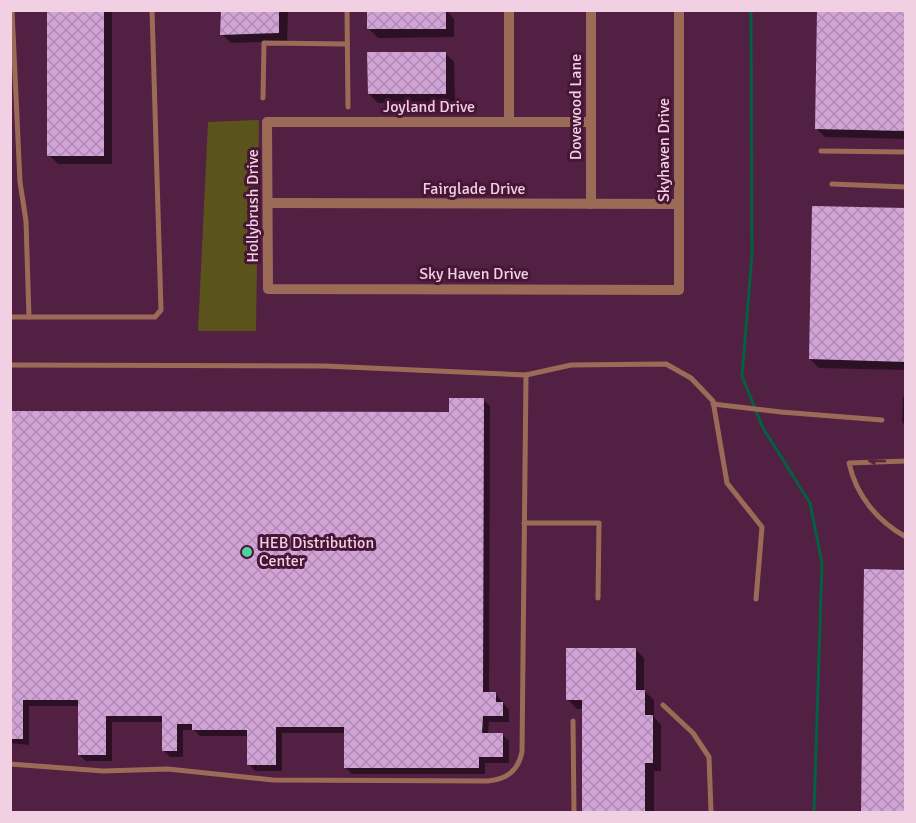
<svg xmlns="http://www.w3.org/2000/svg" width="916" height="823" viewBox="0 0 916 823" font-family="Signika,sans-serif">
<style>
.green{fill:#5a531c}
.shadow{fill:#0007}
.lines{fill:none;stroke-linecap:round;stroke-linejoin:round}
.stream{stroke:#026141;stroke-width:3}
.building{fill:url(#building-cross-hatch)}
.lane{stroke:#9c6b58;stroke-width:5}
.street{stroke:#9c6b58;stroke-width:10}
.oneway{fill:#58273e}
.poi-dot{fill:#4bd49b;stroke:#471637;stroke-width:2}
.labels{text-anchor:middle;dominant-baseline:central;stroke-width:6;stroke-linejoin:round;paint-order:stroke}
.street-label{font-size:16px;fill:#f0d0e2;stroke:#471637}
.poi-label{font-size:16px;fill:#f0d0e2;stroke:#471637;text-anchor:start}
</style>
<defs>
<pattern id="building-cross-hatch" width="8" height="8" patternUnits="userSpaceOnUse" patternTransform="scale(1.5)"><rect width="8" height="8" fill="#d1a3d7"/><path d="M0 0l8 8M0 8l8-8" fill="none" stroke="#af8ab2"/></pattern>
</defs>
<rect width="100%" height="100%" fill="#522042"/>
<path class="green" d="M259 120 256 331H198L208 122Z"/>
<g class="shadow">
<path d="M49 10H112V164H58L49 155Z"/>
<path d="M222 10H288L287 41 231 43 222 34Z"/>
<path d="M369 10H446L454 19V37L378 38 369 29Z"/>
<path d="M906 10V139L825 137 816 128Z"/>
<path d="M445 53 454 62 455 102 378 103 369 94Z"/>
<path d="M906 209V370L819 368 810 359Z"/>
<path d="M903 397H906V426L902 422Z"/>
<path d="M483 399 490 406 489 693H495L509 710V722H489L488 734 503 735 509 741V763H485V774H352L345 767V733H282V771H255L249 764V736H200L194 730H183V757H170L163 750V722H112V761H86L79 755V706H29V745L10 743V413L451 414Z"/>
<path d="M635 649 644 658V691L654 700V717L661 725V771H654V812H584V709H577L568 700Z"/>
</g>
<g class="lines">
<path class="stream" d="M751 10 752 255 742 376 763 428 810 503 822 563 814 812"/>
</g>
<g class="building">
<rect x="47" y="10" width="57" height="146"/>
<path d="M221 10H279V33L220 35Z"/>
<rect x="367" y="10" width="79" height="19"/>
<path d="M817 10H906V131L815 129Z"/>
<path d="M367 52H446V94H368Z"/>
<path d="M812 206 906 208V362L809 359Z"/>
<path d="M449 398H484L483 692H496V702H503V716H483L482 733H503V757H479V768H344V727H276V765H247V730H192V724H177V751H162V716H106V755H78V700H23V739H10V411L449 412Z"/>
<path d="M864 569 906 570V813H861Z"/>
<path d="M566 648H636V690H645V715H653V763H645V813H582V700H566Z"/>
</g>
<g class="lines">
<g class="lane">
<path d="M12 10 20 182 26 221 29 317"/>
<path d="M347 10 348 107"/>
<path d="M263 98 264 43 347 44"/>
<path d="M821 151 906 152"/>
<path d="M832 184 906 187"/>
<path d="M10 317H155L161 310 152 10"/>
<path d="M10 365 325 366 526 375 522 752C518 771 507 779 488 781L273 780 168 769 103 771 10 764"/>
<path d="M526 375 571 365 666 364 691 378 713 401 727 483 762 527 756 599"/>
<path d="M713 404 781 412 882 420"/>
<path d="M906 461 849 463C856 495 877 521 906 537"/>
<path d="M524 523H599L598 598"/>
<path d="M663 705 693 733 709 757 711 812"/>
<path d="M573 721 574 812"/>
</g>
<g class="street">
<path d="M509 10V122"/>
<path d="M591 10V204"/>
<path d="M591 122H267L268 289 679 290V10"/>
<path d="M269 203 679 204"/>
</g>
</g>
<defs><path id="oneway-solid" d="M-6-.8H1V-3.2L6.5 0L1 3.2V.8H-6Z" transform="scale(1.5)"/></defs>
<use class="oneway" href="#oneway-solid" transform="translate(877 461) rotate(180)"/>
<circle class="poi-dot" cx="247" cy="552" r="6"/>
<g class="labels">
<g class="street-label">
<text x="429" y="107">Joyland Drive</text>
<text transform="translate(576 107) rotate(-90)">Dovewood Lane</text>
<text transform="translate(664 150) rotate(-90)">Skyhaven Drive</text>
<text x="474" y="189">Fairglade Drive</text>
<text transform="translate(253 206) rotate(-90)">Hollybrush Drive</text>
<text x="474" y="274">Sky Haven Drive</text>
</g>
<g class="poi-label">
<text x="259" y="543">HEB Distribution<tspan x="259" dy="18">Center</tspan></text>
</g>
</g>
<rect width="916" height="823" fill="none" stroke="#f0d0e2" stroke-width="24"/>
</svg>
